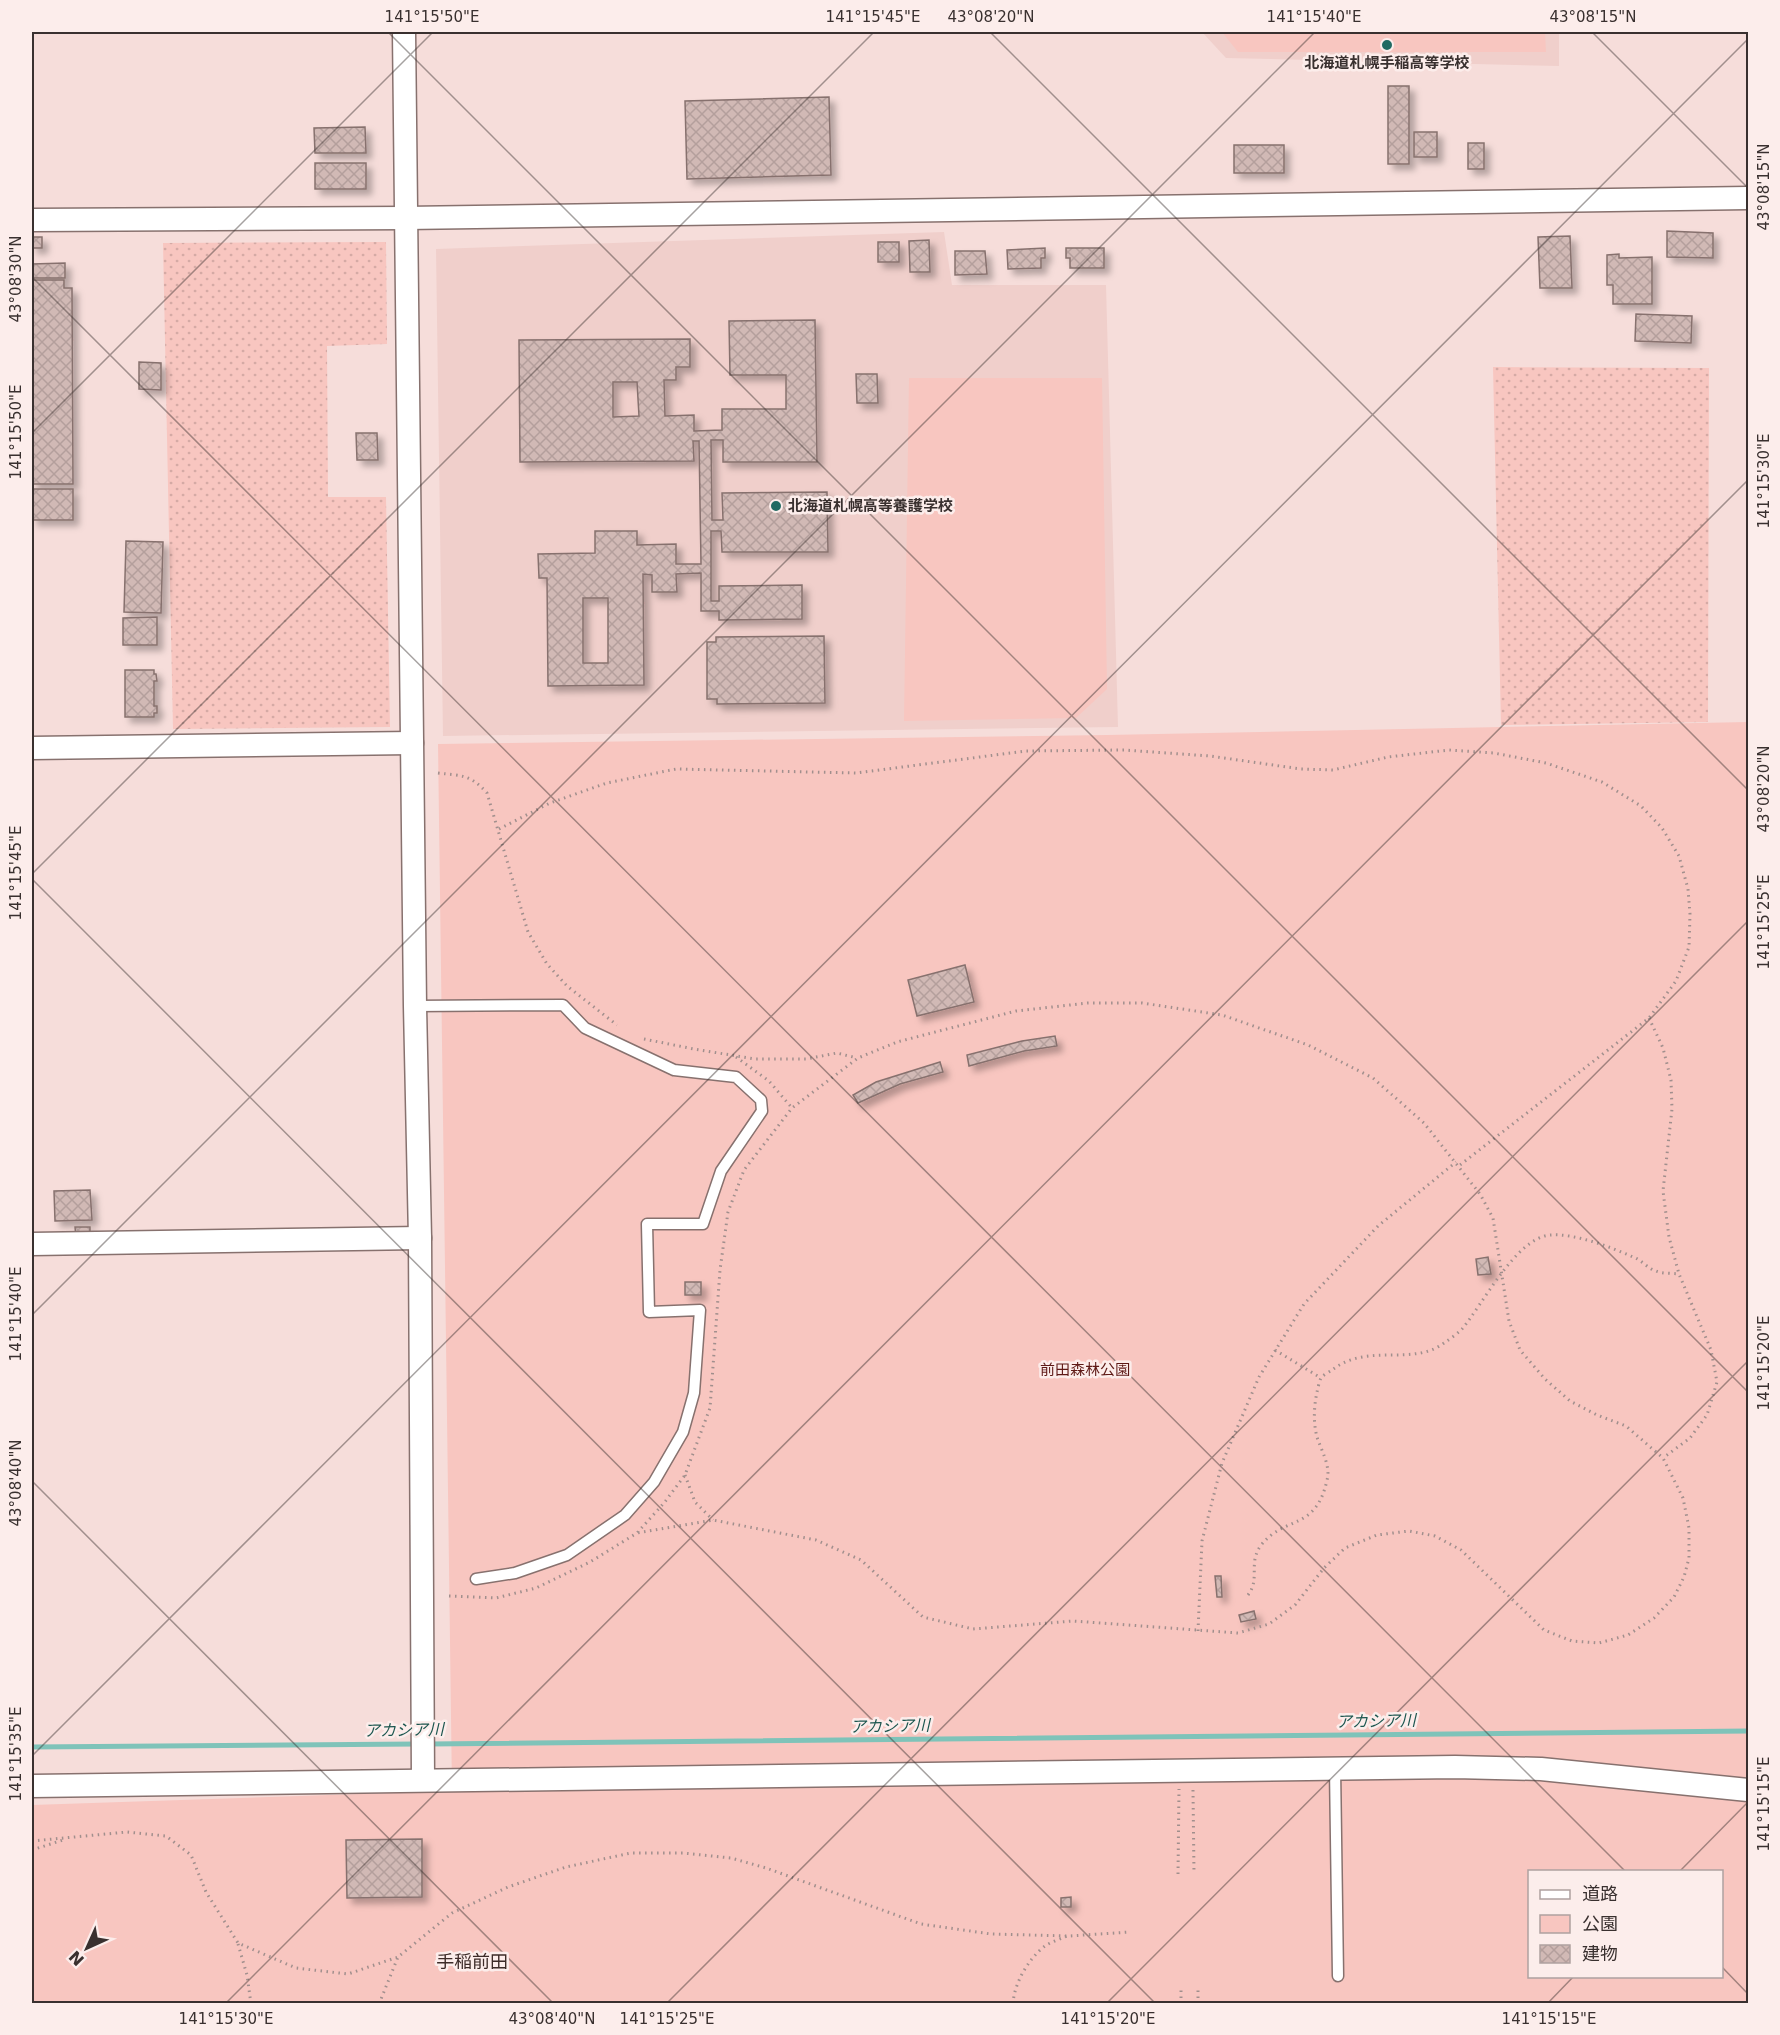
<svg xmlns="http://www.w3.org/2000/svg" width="1780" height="2035" viewBox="0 0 1780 2035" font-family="'DejaVu Sans','Noto Sans JP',sans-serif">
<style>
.built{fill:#f0cfcb}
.grass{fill:url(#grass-dots)}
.park{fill:#f8c6c0;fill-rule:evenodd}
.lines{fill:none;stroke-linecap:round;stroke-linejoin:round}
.stream{stroke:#7fc3b9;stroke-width:5}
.building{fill:url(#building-cross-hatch);stroke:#87716e;stroke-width:1.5;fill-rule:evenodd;filter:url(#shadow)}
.lane-casing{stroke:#87716e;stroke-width:13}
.street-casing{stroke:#87716e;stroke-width:25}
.path{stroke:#a18f8d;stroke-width:3;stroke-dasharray:1.5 4.5;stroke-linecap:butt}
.lane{stroke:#fff;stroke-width:10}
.street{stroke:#fff;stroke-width:22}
.ticks{fill:none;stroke:#39302f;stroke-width:1.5;stroke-opacity:0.45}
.poi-dot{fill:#216a62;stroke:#fcedeb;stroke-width:2}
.labels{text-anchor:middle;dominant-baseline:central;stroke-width:5;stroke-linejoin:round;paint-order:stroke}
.poi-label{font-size:15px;font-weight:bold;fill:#39302f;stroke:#fcedeb}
.park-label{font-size:15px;fill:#5e1916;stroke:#fcedeb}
.water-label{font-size:16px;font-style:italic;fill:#1c564f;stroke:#fcedeb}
.quarter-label{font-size:18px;fill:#3d2b28;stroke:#fcedeb}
.neatline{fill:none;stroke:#39302f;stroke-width:2}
.ticks-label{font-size:15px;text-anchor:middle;fill:#39302f}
</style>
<defs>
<pattern id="grass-dots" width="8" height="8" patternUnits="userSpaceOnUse" patternTransform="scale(1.5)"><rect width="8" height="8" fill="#f8c6c0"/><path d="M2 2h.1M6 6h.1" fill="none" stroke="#d5aaa5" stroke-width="1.8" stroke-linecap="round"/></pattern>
<pattern id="building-cross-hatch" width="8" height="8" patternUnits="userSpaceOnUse" patternTransform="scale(1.5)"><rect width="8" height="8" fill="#d1b9b5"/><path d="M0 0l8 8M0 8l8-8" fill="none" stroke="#b49f9c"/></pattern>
<filter id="shadow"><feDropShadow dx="5.5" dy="5.5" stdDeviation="3" flood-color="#0004"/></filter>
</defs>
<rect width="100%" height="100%" fill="#f6ddda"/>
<g class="built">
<path d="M1202 32H1559V66L1226 58Z"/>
<path d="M944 232 952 285H1106L1118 727 443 736 436 249Z"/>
</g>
<g class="grass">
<path d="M386 242 387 344 327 346 328 497H386L390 727 173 729 163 243Z"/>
<path d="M1493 367 1709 368 1708 722 1501 725Z"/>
</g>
<g class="park">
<path d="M1222 32H1545L1546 52H1238Z"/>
<path d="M909 378H1102L1107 689 1076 718 904 721Z"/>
<path d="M1748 722V2003H32V1805L452 1791 438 744 1107 735ZM1530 1872H1722V1976H1530Z"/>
</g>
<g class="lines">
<g class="stream">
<path d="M429 1744 1748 1731"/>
<path d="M32 1747 417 1744"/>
</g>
</g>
<g class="building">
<rect x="1388" y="86" width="21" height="78"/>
<path d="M829 97 831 175 687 179 685 101Z"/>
<path d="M365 127 366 153H315L314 128Z"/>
<rect x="1414" y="132" width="23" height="25"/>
<rect x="1468" y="143" width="16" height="26"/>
<rect x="1234" y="145" width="50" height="28"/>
<rect x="315" y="163" width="51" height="26"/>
<path d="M1667 231 1713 233V258L1667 257Z"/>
<path d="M1570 236 1572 288H1540L1538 237Z"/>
<rect x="32" y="237" width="10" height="11"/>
<path d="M929 240 930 272H910L909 241Z"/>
<rect x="878" y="242" width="21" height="20"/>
<path d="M1045 248V258H1041V268L1008 269 1007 250Z"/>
<path d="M1066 248H1104V268H1070V258H1066Z"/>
<path d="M955 251H985L987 274 955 275Z"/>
<path d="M1619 254V258L1652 257V304H1613V285H1607V255Z"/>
<path d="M65 263V278H32V264Z"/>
<path d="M32 280H64V288H72L73 484H32Z"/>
<path d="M1636 314 1692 316 1691 343 1635 341Z"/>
<path d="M815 320 817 462H723V440H711L712 520H723L722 493 827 492 828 552H722L721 531H711V601H719V586L802 585V619L719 620V611H701V573L676 574 677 592H652V575L643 574 644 685 548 686 547 578H539L538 554 595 553V531H637V545L676 544V564H701L699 441H693L694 461 520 462 519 340 690 339V367H676V380H664L665 416 694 415V431L722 430V409H786V375H730L729 321ZM613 382H637L639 416 613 417ZM583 598H608V663H583Z"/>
<path d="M139 362 161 363V390L139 389Z"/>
<path d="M856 374H877L878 403H857Z"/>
<path d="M356 433H377L378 460H357Z"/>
<rect x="32" y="489" width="41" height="31"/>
<path d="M126 541 163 542 161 613 124 612Z"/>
<path d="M157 617V645H123V618Z"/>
<path d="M824 636 825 703 717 704V699H707V642H716V637Z"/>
<path d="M125 670H154V674H156L157 681H154V706H157V713H154V717H125Z"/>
<path d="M965 965 974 1002 917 1016 908 980Z"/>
<path d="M1055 1036 1057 1046 1024 1051 969 1066 967 1055 1022 1041Z"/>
<path d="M940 1062 943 1072 900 1084 858 1103 853 1095 876 1082Z"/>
<path d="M90 1190 92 1220 55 1221 54 1191Z"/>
<path d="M75 1227H90V1238H76Z"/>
<path d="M1488 1257 1491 1274 1478 1275 1476 1259Z"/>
<rect x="685" y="1282" width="16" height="13"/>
<path d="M1215 1576H1221L1222 1597H1217Z"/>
<path d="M1254 1611 1256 1619 1241 1622 1239 1615Z"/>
<path d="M422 1839V1897L347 1898 346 1840Z"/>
<path d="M1071 1897V1907H1061V1898Z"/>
</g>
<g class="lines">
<defs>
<g id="lane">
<path d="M415 1006 563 1005 585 1028 674 1070 736 1077 761 1100 762 1111 721 1171 703 1224H647L649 1312 700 1310 694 1393 683 1432 654 1482 625 1515 567 1555 515 1573 476 1579"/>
<path d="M1335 1768 1338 1976"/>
</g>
<g id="street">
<path d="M404 32 415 1006 420 1238 423 1779"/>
<path d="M32 220 406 218 1748 198"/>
<path d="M32 748 412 743"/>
<path d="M32 1244 420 1238"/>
<path d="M32 1786 1455 1767 1541 1769 1748 1790"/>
</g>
</defs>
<use href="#lane" class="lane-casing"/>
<use href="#street" class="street-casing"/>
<g class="path">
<path d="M438 773C462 776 470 774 487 793L528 932 547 964 567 986 617 1025"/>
<path d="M499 829 550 803 607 783 676 769 856 773 1026 751 1124 750 1210 756 1301 769 1333 770 1388 757 1449 750 1494 753 1546 763 1602 782 1641 806 1662 828 1679 856 1688 889 1690 914 1689 947 1676 981 1649 1018 1460 1165"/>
<path d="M1649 1018 1663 1048 1671 1080 1672 1109 1663 1191 1669 1237 1679 1274 1711 1350 1717 1382 1707 1415 1690 1438 1663 1458"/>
<path d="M644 1039 694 1049 755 1059H806L837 1053 857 1058"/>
<path d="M736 1057 769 1081 792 1108"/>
<path d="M1275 1350 1321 1378"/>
<path d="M685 1475 695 1502 713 1520"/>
<path d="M1248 1595C1261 1578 1247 1563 1262 1544 1286 1515 1316 1531 1327 1480 1331 1466 1321 1450 1317 1437 1313 1422 1314 1406 1317 1392 1318 1388 1319 1382 1321 1378 1323 1375 1329 1372 1332 1370 1368 1342 1412 1367 1444 1343 1450 1339 1457 1334 1462 1329 1483 1304 1516 1238 1550 1235 1574 1233 1611 1247 1633 1257 1642 1260 1648 1269 1656 1271 1663 1274 1672 1273 1679 1274"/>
<path d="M449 1596 496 1598 536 1588 590 1562 637 1533 664 1503 685 1475 710 1408 720 1270 728 1212 744 1170 792 1108 858 1058 897 1042 1016 1011 1088 1003H1142L1222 1015 1308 1045 1373 1078 1424 1123 1480 1194 1493 1218 1509 1321 1520 1350 1545 1379 1570 1401 1597 1415 1626 1426 1663 1458 1683 1498 1689 1528V1558L1684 1577 1674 1597 1654 1618 1628 1635 1599 1643 1572 1641 1544 1630 1461 1550 1435 1536 1409 1531 1377 1535 1345 1548 1324 1568 1295 1605 1269 1624 1238 1633 1073 1621 973 1629 923 1617 861 1560 816 1540 713 1520 637 1533"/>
<path d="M1198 1631 1202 1541 1222 1463 1259 1377 1304 1304 1378 1226 1456 1162"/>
<path d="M1193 1790 1194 1874"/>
<path d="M32 1841 127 1832 166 1836 191 1855 206 1892 238 1943 296 1968 348 1974 398 1957"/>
<path d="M32 1850 66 1839"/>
<path d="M1178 1874 1179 1789"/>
<path d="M238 1944 247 1975 251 2004"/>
<path d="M379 2004 398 1957 452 1913 508 1887 566 1867 631 1853H683L731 1858 766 1868 921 1924 991 1934 1069 1936 1130 1932"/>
<path d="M1013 2004C1014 1983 1029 1958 1045 1946 1051 1942 1060 1939 1067 1936"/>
<path d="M1181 2004V1987"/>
<path d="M1198 2004V1986"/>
</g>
<use href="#lane" class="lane"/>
<use href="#street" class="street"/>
</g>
<path class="ticks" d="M388 32 1748 1392M990 32 1748 790M1592 32 1748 188M32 277 1626 1872M32 433 433 32M32 874 874 32M32 879 1156 2004M32 1315 1315 32M32 1481 554 2004M32 1756 1748 39M1679 1872 1748 1802M1722 1967 1748 1994M225 2004 1748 480M666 2004 1748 921M1106 2004 1748 1361M1547 2004 1574 1976"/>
<g class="poi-dot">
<circle cx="1387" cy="45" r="6"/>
<circle cx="776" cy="506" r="6"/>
</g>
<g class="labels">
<g class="poi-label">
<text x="1387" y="63">北海道札幌手稲高等学校</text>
<text x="788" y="506" text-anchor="start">北海道札幌高等養護学校</text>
</g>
<g class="park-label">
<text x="1085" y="1370">前田森林公園</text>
</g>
<g class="water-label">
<text transform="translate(1376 1721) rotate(-1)">アカシア川</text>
<text transform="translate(890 1726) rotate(-1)">アカシア川</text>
<text transform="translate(404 1730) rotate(-1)">アカシア川</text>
</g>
<g class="quarter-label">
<text x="472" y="1961">手稲前田</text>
</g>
</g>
<rect width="1780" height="2035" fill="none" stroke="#fcedeb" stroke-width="66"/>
<rect x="1528" y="1870" width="195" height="108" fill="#fcedeb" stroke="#aea1a0" stroke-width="1.5"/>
<rect x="1540" y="1890" width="30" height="9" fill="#ffffff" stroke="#aea1a0" stroke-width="1.5"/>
<text x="1582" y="1900" font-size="18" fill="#39302f">道路</text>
<rect x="1540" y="1915" width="30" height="18" fill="#f8c6c0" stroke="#aea1a0" stroke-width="1.5"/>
<text x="1582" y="1930" font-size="18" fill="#39302f">公園</text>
<rect x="1540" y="1945" width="30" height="18" fill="url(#building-cross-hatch)" stroke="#aea1a0" stroke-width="1.5"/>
<text x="1582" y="1960" font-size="18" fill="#39302f">建物</text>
<g transform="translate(87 1948) rotate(225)" stroke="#fcedeb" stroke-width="4.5" paint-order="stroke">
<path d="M0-4.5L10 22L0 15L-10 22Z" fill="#39302f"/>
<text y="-9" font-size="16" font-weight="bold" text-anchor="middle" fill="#39302f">N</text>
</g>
<rect x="33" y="33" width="1714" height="1969" class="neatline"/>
<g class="ticks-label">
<text x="432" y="22">141°15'50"E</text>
<text x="873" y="22">141°15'45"E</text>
<text x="991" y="22">43°08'20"N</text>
<text x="1314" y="22">141°15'40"E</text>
<text x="1593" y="22">43°08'15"N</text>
<text transform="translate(1764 187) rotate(-90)" y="5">43°08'15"N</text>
<text transform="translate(16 279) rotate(-90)" y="5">43°08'30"N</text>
<text transform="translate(16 432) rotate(-90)" y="5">141°15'50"E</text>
<text transform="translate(1764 481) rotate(-90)" y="5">141°15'30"E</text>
<text transform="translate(1764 789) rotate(-90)" y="5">43°08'20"N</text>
<text transform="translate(16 873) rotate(-90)" y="5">141°15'45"E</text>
<text transform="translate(1764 922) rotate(-90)" y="5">141°15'25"E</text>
<text transform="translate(16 1314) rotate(-90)" y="5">141°15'40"E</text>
<text transform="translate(1764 1363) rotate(-90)" y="5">141°15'20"E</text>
<text transform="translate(16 1483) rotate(-90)" y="5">43°08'40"N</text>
<text transform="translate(16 1754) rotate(-90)" y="5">141°15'35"E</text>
<text transform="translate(1764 1804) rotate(-90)" y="5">141°15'15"E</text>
<text x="226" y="2024">141°15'30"E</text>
<text x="552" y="2024">43°08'40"N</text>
<text x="667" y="2024">141°15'25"E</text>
<text x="1108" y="2024">141°15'20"E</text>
<text x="1549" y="2024">141°15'15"E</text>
</g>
</svg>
